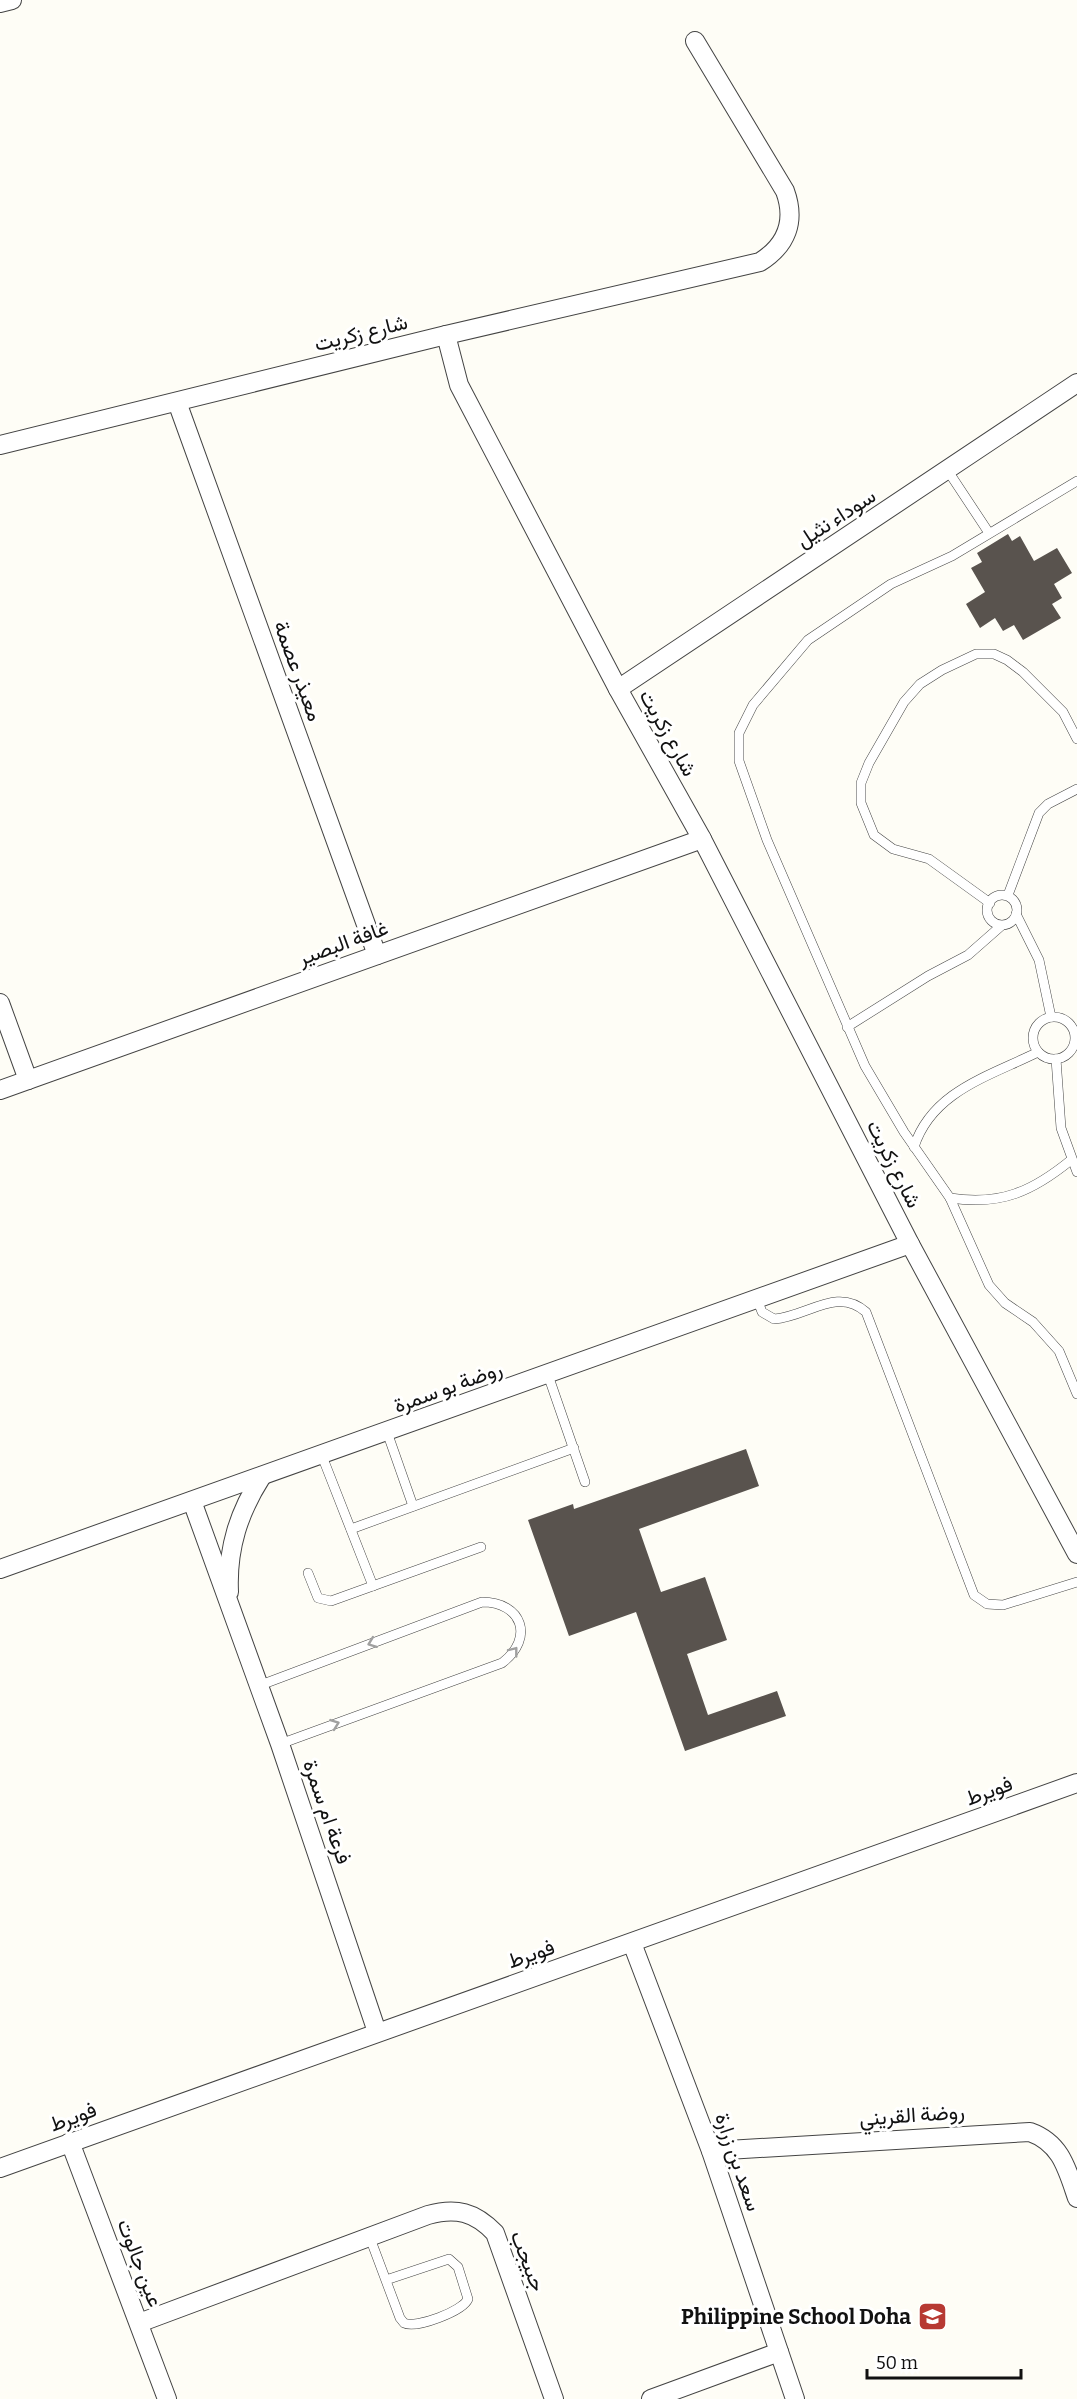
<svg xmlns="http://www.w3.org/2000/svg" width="1077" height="2399" viewBox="0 0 1077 2399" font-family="Bitter,Vazirmatn,serif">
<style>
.building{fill:#59534e}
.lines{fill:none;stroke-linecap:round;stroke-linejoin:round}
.service-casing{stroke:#444;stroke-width:10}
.minor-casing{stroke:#444;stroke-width:20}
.service{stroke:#fff;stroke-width:9}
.minor{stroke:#fff;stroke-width:18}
.oneway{stroke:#a0a0a0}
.labels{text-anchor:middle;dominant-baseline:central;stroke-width:6;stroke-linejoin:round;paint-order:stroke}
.street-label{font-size:21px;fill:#111;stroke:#fff}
.poi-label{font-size:21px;font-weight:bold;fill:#111;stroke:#fff;text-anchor:end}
</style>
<rect width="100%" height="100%" fill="#fefdf6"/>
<g class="building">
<path d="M1008 534 1012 541 1020 536 1034 561 1057 548 1072 573 1054 584 1062 598 1052 604 1061 618 1023 640 1014 625 1003 631 995 618 980 628 966 604 985 592 971 568 982 562 977 553Z"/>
<path d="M746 1449 759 1486 639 1529 661 1592 705 1577 727 1640 687 1654 708 1715 777 1691 786 1716 685 1751 636 1612 569 1636 528 1520 573 1504 574 1509Z"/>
</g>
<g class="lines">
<defs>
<g id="service">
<path d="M948 471 989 533"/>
<path d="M1077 481 952 556 891 584 808 640 753 705 739 733V761L767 840 865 1066 904 1132 950 1198 989 1285 1005 1303 1033 1322 1059 1351 1077 1394"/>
<path d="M1008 895 1039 813 1048 804 1077 789"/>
<circle cx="1002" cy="910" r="15"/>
<path d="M990 903 929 859 893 849 874 835 861 803V783L869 763 904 702 920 684 942 670 976 654H994L1007 660 1023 672 1063 712 1077 739"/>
<path d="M1016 914 1039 960 1051 1017"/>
<circle cx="1054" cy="1038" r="21"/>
<path d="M847 1027 928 976 968 955 1001 926"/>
<path d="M1056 1059 1061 1128 1077 1172"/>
<path d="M914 1147C932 1091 990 1076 1038 1052"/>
<path d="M950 1198C1001 1206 1033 1191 1071 1160"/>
<path d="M757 1299 762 1312 774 1319C807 1317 837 1286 866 1312L974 1595 987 1604 1003 1605 1077 1582"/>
<path d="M548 1375 585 1482"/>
<path d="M387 1432 413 1506"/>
<path d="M322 1456 373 1586"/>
<path d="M351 1529 574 1448"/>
<path d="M308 1573 318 1598 331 1601 481 1547"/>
<path d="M258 1686 482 1602C522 1602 535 1638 502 1663L280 1744"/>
<path d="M370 2238 400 2318 404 2323C416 2329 463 2311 468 2299L458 2267 449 2259 386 2280"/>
</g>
<g id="minor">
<path d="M0 3 12 0"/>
<path d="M446 335 459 385 618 689 702 839 910 1244 1077 1554"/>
<path d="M177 402 377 955"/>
<path d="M0 445 446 335 760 262C787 245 796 221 785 191L695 41"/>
<path d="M618 689 1077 383"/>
<path d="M0 1003 28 1080"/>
<path d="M0 1090 702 839"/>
<path d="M192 1501 280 1744 377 2032"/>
<path d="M0 1569 910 1244"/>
<path d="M229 1592C227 1548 239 1512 262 1476"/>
<path d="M632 1943 711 2151 795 2399"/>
<path d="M70 2142 167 2399"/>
<path d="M711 2151 1030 2132C1061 2143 1067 2169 1077 2198"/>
<path d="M0 2168 1077 1783"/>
<path d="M139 2323 428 2215C456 2207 475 2212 495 2233L554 2399"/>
<path d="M651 2399 779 2352"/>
</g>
</defs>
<use href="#service" class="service-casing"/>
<use href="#minor" class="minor-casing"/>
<use href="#service" class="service"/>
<use href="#minor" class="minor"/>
</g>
<defs><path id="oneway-chevron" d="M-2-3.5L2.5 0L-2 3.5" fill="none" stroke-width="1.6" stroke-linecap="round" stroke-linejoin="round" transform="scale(1.5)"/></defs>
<g class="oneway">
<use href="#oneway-chevron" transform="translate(372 1643) rotate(159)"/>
<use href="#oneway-chevron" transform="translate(514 1651) rotate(-52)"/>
<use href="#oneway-chevron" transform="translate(335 1724) rotate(-20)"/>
</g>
<defs>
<symbol id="school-square" viewBox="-11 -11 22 22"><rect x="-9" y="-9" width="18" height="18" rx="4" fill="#b73933" stroke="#fff"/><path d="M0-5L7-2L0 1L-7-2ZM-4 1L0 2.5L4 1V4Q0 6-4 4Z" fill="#fff"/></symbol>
</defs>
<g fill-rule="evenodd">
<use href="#school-square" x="916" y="2300" width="33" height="33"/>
</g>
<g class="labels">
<g class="street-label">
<text transform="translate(361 333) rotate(-14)">شارع زكريت</text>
<text transform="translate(836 518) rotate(-33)">سوداء نثيل</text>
<text transform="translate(298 671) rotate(70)">معيذر عصمة</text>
<text transform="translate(668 733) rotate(61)">شارع زكريت</text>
<text transform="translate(343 943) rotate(-20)">غافة البصير</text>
<text transform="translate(894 1164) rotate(63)">شارع زكريت</text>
<text transform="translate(448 1387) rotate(-20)">روضة بو سمرة</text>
<text transform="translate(989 1791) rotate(-20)">فويرط</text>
<text transform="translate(327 1812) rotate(71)">فرعة ام سمرة</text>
<text transform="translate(531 1954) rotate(-19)">فويرط</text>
<text transform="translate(912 2115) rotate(-4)">روضة القريني</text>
<text transform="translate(73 2117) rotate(-20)">فويرط</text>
<text transform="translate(738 2162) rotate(71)">سعد بن زرارة</text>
<text transform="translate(528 2261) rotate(69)">جبيجب</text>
<text transform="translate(140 2263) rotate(69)">عين جالوت</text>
</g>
<g class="poi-label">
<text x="911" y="2317">Philippine School Doha</text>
</g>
</g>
<path d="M867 2369v9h154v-9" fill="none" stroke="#111111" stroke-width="3"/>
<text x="876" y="2369" font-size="18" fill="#111111" stroke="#ffffff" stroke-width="4.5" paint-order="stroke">50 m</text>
</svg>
